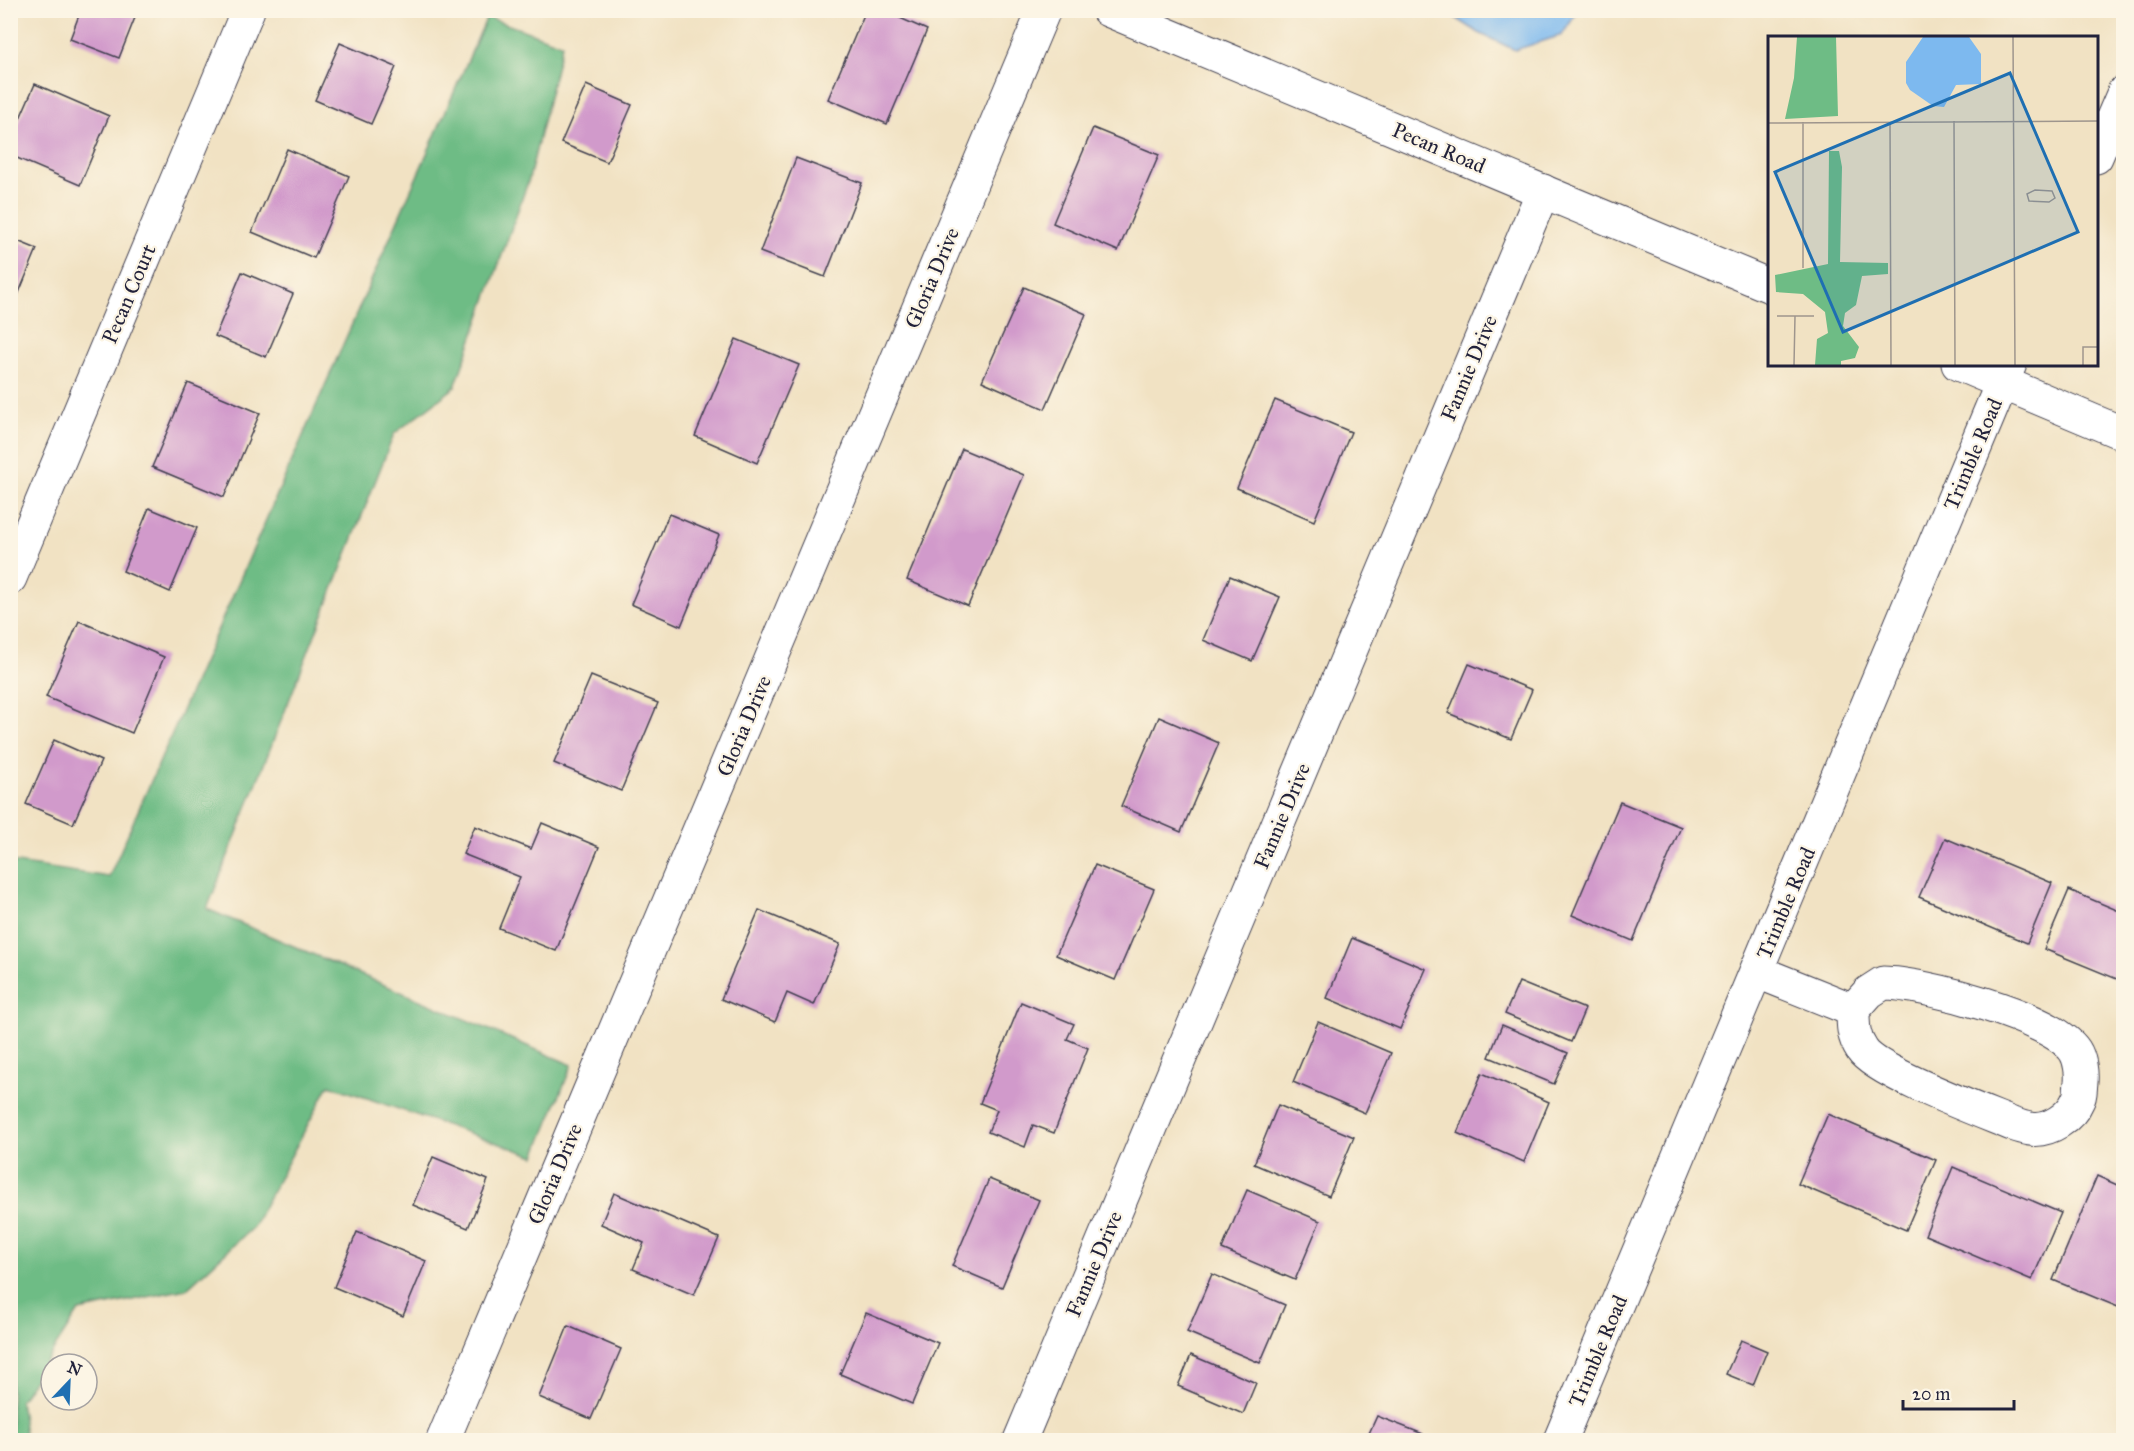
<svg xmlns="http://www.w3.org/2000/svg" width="2134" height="1451" viewBox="0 0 2134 1451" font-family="'IM FELL Great Primer',serif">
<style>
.forest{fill:#6ebc85;stroke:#486f60;stroke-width:1.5}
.water{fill:#7db9ef;stroke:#506e95;stroke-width:1.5}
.building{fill:#d19acb}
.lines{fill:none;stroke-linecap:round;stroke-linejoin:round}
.minor-casing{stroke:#413f4f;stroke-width:35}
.minor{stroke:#fff;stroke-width:33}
.labels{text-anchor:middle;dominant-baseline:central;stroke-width:4.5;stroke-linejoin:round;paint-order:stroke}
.street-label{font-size:21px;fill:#22223b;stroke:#fcf5e5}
.inset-road{fill:none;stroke:#9e958d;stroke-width:1.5}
.view{fill:#1f6fb2;fill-opacity:0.15;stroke:#1f6fb2;stroke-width:3}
.inset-edge{fill:none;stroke:#22223b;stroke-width:3}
</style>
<rect width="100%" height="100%" fill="#fcf5e5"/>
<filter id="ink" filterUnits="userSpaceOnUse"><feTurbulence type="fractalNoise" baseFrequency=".0167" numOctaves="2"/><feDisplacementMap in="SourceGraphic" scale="12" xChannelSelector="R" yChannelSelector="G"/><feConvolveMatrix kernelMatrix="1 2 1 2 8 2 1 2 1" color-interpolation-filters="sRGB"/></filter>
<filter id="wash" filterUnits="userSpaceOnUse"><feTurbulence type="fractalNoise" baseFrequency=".008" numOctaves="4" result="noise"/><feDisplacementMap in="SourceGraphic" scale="24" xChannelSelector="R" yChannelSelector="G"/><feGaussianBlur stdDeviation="1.35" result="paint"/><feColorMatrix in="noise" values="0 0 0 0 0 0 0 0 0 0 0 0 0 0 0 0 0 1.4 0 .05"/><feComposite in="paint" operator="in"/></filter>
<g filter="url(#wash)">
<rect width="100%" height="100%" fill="#f1e2c3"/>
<path class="forest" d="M487 17 562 44 529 179 455 387 394 434 207 909 572 1065 535 1156 329 1085 253 1227 186 1289 79 1311 20 1401 26 1440H11V862L109 877Z"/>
<path class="water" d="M1445 11H1578L1562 35 1515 50 1479 33Z"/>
<g id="blocks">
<g class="building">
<path d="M81 10H138L119 58 70 39Z"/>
<path d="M866 10H882L927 30 887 124 828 99Z"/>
<path d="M340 43 396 67 371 124 315 100Z"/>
<path d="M35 84 109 116 80 185 10 155V141Z"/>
<path d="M586 85 632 105 607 162 561 143Z"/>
<path d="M1093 128 1159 155 1118 251 1053 223Z"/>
<path d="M287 149 349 176 314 258 252 232Z"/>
<path d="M796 158 862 183 825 277 760 252Z"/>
<path d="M10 238 37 249 11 312H10Z"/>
<path d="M242 272 293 294 266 357 215 336Z"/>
<path d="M1024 287 1086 314 1045 409 982 381Z"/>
<path d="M736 339 799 365 757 463 695 436Z"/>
<path d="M188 383 260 413 224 497 152 467Z"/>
<path d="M1275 400 1351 432 1314 521 1237 488Z"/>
<path d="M962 449 1024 475 968 606 907 580Z"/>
<path d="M149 508 197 528 170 592 123 571Z"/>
<path d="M669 514 719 535 681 626 631 604Z"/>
<path d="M1230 576 1280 597 1252 661 1203 640Z"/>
<path d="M79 621 164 657 132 733 46 697Z"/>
<path d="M1469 664 1532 690 1511 739 1448 713Z"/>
<path d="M591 676 658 703 621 791 554 763Z"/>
<path d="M1159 717 1219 743 1181 832 1121 806Z"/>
<path d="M54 740 101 761 73 824 26 804Z"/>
<path d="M1620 802 1681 827 1633 941 1572 915Z"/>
<path d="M542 823 599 847 556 951 499 928 520 877 463 854 475 826 531 849Z"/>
<path d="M1945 838 2052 883 2027 943 1919 897Z"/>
<path d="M1095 865 1154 889 1115 980 1056 955Z"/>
<path d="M2069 890 2124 913V982L2044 949Z"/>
<path d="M759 910 840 944 814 1005 787 993 775 1022 721 999Z"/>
<path d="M1352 938 1426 969 1400 1029 1327 998Z"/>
<path d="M1519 982 1585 1009 1571 1042 1505 1014Z"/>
<path d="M1021 1002 1074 1024 1067 1039 1088 1048 1054 1133 1033 1125 1025 1147 988 1132 997 1110 980 1103Z"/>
<path d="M1318 1022 1391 1053 1365 1113 1293 1082Z"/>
<path d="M1502 1025 1568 1053 1554 1084 1489 1057Z"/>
<path d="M1482 1073 1549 1102 1524 1162 1457 1133Z"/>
<path d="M1278 1105 1354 1137 1329 1196 1254 1164Z"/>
<path d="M1828 1114 1936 1160 1906 1230 1798 1184Z"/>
<path d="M433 1157 488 1180 468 1228 413 1205Z"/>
<path d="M1953 1167 2061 1213 2032 1280 1925 1235Z"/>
<path d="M2097 1176 2124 1188V1294L2118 1307 2053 1280Z"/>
<path d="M989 1179 1039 1200 1002 1287 952 1266Z"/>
<path d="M1247 1190 1320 1221 1295 1280 1222 1249Z"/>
<path d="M614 1193 719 1238 694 1295 633 1269 644 1243 601 1224Z"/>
<path d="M357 1232 426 1261 403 1316 334 1287Z"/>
<path d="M1212 1274 1285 1305 1260 1363 1187 1332Z"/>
<path d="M866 1313 938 1343 912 1404 840 1374Z"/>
<path d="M568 1326 621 1349 591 1419 539 1397Z"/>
<path d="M1741 1340 1767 1351 1753 1385 1726 1374Z"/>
<path d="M1191 1355 1256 1383 1243 1414 1178 1386Z"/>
<path d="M1377 1416 1423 1434 1421 1440H1366Z"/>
</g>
</g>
</g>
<g filter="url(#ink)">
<use href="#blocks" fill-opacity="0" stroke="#413f4f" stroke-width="1.5"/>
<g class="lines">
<defs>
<g id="minor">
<path d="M1108 10 1770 286"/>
<path d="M2096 157 2124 92"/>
<path d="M1958 364 2124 434"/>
<path d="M10 578 248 10"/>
<path d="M1758 972 1853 1010"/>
<path d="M1883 983C1923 983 2053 1017 2075 1051 2080 1059 2082 1073 2081 1082 2080 1088 2081 1095 2078 1100 2071 1117 2049 1132 2030 1129 2024 1128 2018 1126 2012 1124 1983 1112 1876 1072 1862 1050 1853 1037 1853 1025 1853 1010L1869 992Z"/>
<path d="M443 1440 1044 10"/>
<path d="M1020 1440 1543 191"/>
<path d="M1560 1440 2010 364"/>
</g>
</defs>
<use href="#minor" class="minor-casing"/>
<use href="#minor" class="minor"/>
</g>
</g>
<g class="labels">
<g class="street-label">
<text transform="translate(1439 148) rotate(23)">Pecan Road</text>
<text transform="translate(932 278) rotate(-67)">Gloria Drive</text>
<text transform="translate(129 294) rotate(-67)">Pecan Court</text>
<text transform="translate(1469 368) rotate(-67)">Fannie Drive</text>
<text transform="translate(1973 454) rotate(-67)">Trimble Road</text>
<text transform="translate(744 726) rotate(-67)">Gloria Drive</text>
<text transform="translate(1282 816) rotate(-67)">Fannie Drive</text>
<text transform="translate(1786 903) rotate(-67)">Trimble Road</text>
<text transform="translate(555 1174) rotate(-67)">Gloria Drive</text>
<text transform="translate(1094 1264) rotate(-67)">Fannie Drive</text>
<text transform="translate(1598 1351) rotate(-67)">Trimble Road</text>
</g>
</g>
<g transform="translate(1768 36)">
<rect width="330" height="330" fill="#f1e2c3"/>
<path d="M29 1H68L70 80 17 83 26 42ZM61 115H71L74 131 72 226 120 227V238L94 240 88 269 77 277 75 290 91 311 87 322 73 325V329H47L49 303 60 297 57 276 35 258 8 256 7 239 60 228Z" fill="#6ebc85"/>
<path d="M155 1H201L213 18V48L188 49 176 71 165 70 142 54 138 47V26Z" fill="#7db9ef"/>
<path class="inset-road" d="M245 1 247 329M186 85 187 329M35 86V232M122 86 123 329M0 87 330 85M267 154 284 155 287 162 281 166 261 165 259 158ZM9 280H46M26 329 27 280M315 329V311H330"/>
<path class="view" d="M242 37 310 196 75 296 7 136Z"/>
<rect width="330" height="330" class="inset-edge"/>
</g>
<rect width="2134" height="1451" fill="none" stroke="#fcf5e5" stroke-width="36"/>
<g transform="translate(69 1382) rotate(23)"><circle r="28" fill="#fcf5e5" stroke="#a5a1a1" stroke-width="1.5"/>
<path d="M0-4.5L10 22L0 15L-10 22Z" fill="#1f6fb2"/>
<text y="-9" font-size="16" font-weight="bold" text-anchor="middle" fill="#22223b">N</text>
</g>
<path d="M1903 1400v9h111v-9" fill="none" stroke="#22223b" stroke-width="3"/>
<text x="1912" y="1400" font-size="18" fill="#22223b" stroke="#fcf5e5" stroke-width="4.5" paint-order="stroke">20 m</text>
</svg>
